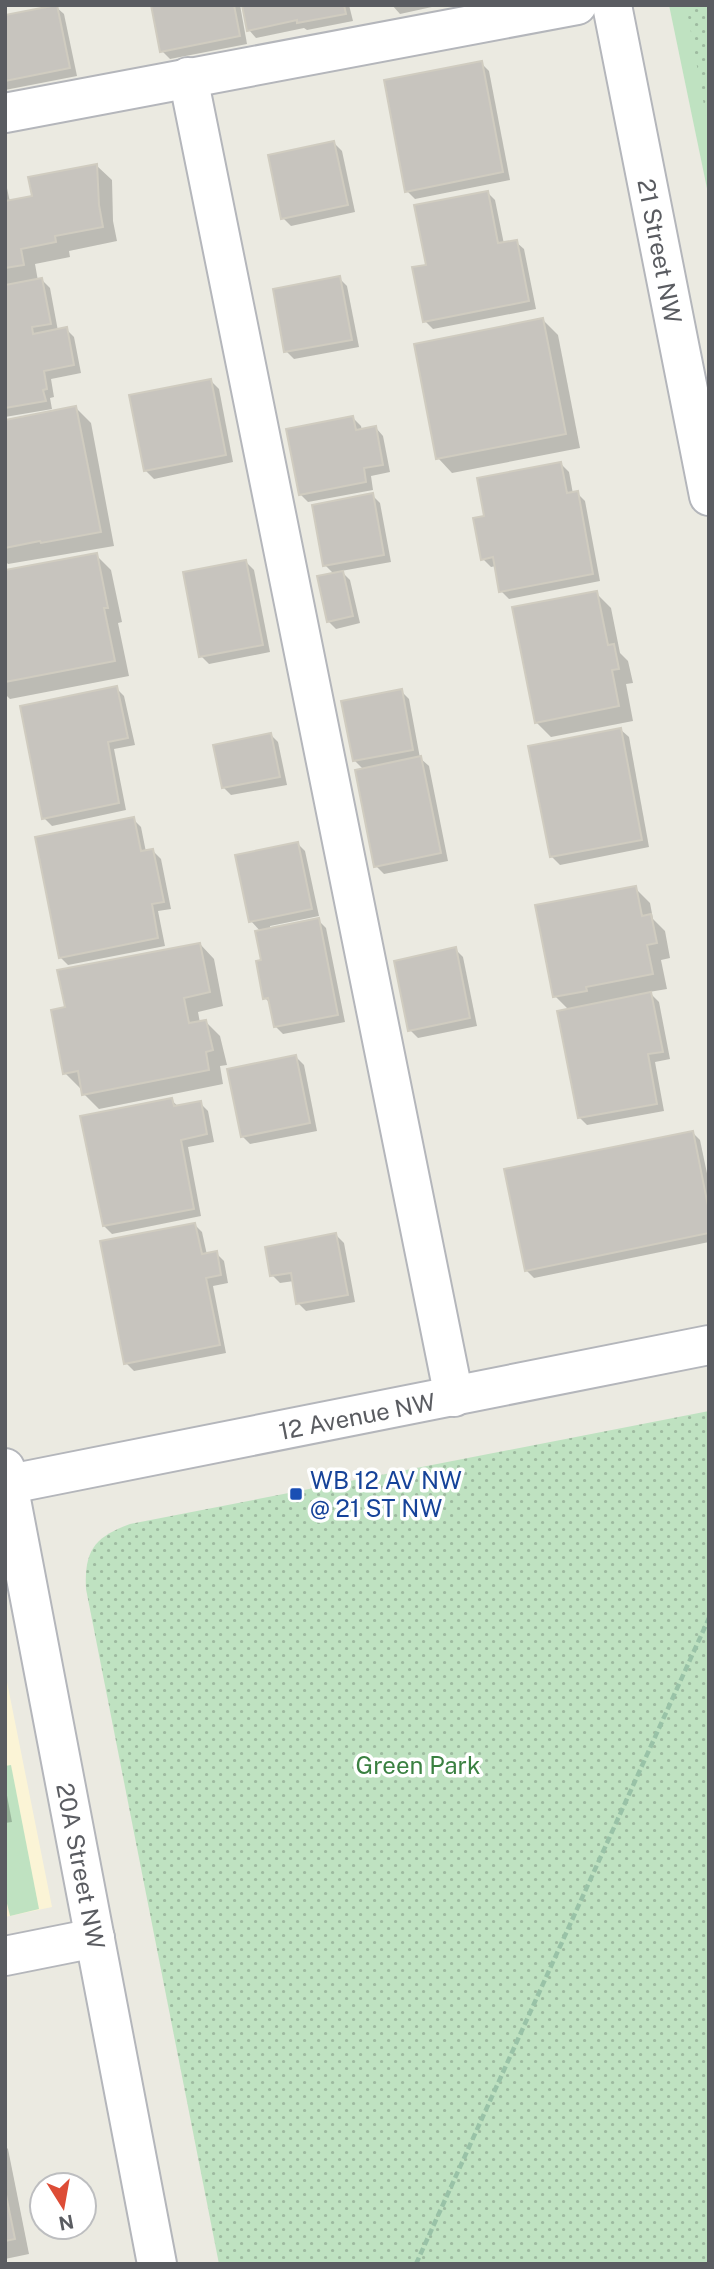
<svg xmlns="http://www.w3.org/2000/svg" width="714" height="2269" viewBox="0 0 714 2269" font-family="'Public Sans',sans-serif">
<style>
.commercial{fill:#fbf4d6}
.grass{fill:#bfe2c1}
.park{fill:url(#park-dots)}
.shadow{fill:#0003}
.building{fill:#c7c4be;stroke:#d0ccc0;stroke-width:2}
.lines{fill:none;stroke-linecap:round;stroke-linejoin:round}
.minor-casing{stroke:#b4b6bb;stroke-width:42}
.path{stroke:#99c2a7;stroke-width:4.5;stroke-dasharray:7 3.5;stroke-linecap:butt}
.minor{stroke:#fff;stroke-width:38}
.transit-dot{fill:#1a4fb4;stroke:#fff;stroke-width:2.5}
.labels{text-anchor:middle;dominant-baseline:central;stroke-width:7;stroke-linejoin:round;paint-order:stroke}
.street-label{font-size:24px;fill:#5a5c61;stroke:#fff}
.transit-label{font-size:24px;fill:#164399;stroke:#fff;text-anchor:start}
.park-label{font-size:24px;fill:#3a8041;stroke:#fff}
</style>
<defs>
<pattern id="park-dots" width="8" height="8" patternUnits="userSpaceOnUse" patternTransform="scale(1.75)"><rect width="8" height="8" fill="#bfe2c1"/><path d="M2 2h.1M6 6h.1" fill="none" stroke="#9ebaa0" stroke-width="1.8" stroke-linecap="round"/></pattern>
</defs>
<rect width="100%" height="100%" fill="#ebeae1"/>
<path class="commercial" d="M5 1672 52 1907 5 1917Z"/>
<g class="grass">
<path d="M669 5H709V198Z"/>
<path d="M11 1765 39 1909 10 1916 5 1895V1766Z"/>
</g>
<g class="park">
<path d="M686 5H709V133Z"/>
<path d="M709 1411V2264H219L86 1589C84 1550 95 1537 130 1524Z"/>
</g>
<g class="shadow">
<path d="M153 5H240L247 44 170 59 162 51Z"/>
<path d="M243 5H349L353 21 307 30 304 28 256 38 249 30Z"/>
<path d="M392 5H441L400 14Z"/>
<path d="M56 7 64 14 77 76 5 90V17Z"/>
<path d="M481 63 489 71 510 180 415 199 407 191Z"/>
<path d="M334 143 342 151 355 212 291 226 283 218Z"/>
<path d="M97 166 112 180 113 221 117 241 69 251 70 257 35 264 38 281 42 280 50 288 58 331 66 329 74 337 81 373 51 379 54 397 50 398 52 409 5 417V179L10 202 34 198Z"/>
<path d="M487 192 495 200 504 244 516 242 524 249 536 309 433 329 425 321 428 266Z"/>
<path d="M339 278 347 286 359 347 294 359 286 351Z"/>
<path d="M543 320 558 335 580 448 452 473 438 458Z"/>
<path d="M211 381 219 389 233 462 154 479 146 471Z"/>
<path d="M76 408 91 423 114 546 8 564 5 561V422Z"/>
<path d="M353 418 361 426 362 431 376 428 383 436 390 472 371 476 373 490 308 502 300 494Z"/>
<path d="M561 464 569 472 573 494 577 493 585 501 600 581 509 599 501 591 496 566 491 567 483 559 486 517Z"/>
<path d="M372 495 380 503 391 562 341 571 350 580 360 623 336 629 328 621 334 574 325 565Z"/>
<path d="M96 555 111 570 122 622 118 623 129 676 10 699 5 694V572Z"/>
<path d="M246 562 254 570 270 652 209 664 201 656Z"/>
<path d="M596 593 611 608 620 653 628 661 633 683 626 684 633 721 551 737 536 722Z"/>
<path d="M116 688 124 696 135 745 114 749 126 810 52 826 44 818Z"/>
<path d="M401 691 409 699 420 758 429 766 448 861 384 874 376 866 364 770 354 760Z"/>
<path d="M621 730 629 737 649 847 560 865 552 857Z"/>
<path d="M270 734 278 742 287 785 231 795 223 787Z"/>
<path d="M133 819 141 827 146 852 153 851 161 859 171 909 158 911 165 946 68 965 60 957Z"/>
<path d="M297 843 305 851 319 916 270 926V930L318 920 326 928 345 1022 283 1034 275 1026 271 1004 265 998 261 932 251 921Z"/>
<path d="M635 888 650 903 653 919 665 931 670 958 661 960 667 989 649 992 659 1002 670 1059 655 1062 664 1111 587 1125 579 1117 569 1010 555 996Z"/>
<path d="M200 944 214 959 223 1006 198 1012 200 1023 206 1022 220 1036 227 1065 220 1066 223 1084 99 1109 84 1094 83 1087 80 1088 65 1073 67 1009Z"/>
<path d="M455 949 463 957 477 1026 418 1038 410 1030Z"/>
<path d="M296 1057 304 1065 317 1131 250 1144 243 1137Z"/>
<path d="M171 1100 179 1107 200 1103 208 1111 214 1142 188 1147 201 1216 112 1234 104 1226Z"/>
<path d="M692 1132 700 1140 709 1183V1242L534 1278 526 1270Z"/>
<path d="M195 1225 202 1232 207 1255 216 1253 224 1261 228 1283 213 1286 226 1353 134 1371 126 1363Z"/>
<path d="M336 1235 344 1243 355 1302 306 1311 298 1303 294 1281 280 1283 272 1275Z"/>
<path d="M5 1785 12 1822 5 1823Z"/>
<path d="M5 2146 8 2149 29 2254 5 2259Z"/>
</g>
<g class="building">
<path d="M57 5 70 68 5 81V15Z"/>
<path d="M151 5H234L240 36 160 52Z"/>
<path d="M242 5H344L346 14 297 23V20L247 31Z"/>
<path d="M482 61 503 172 405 192 384 80Z"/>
<path d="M334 141 348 205 281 219 268 155Z"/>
<path d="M97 164 99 205 103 227 55 236 56 242 21 249 24 265 5 268V201L32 196 28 177Z"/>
<path d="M488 191 498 243 517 240 529 301 423 322 412 267 426 265 414 205Z"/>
<path d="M340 276 352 340 284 352 273 289Z"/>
<path d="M42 278 51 324 32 327 33 334 67 327 74 365 44 371 47 389 43 390 46 401 5 408V285Z"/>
<path d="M543 318 566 434 436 459 414 344Z"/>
<path d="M211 379 226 455 144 471 129 395Z"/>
<path d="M76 406 101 532 41 543 40 541 5 548V420Z"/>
<path d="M353 416 356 430 376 426 383 465 364 468 366 482 299 495 286 429Z"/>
<path d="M561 462 567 493 578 491 593 574 499 592 493 557 481 560 473 518 484 516 477 478Z"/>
<path d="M373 493 384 555 323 566 312 505Z"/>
<path d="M97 553 108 608H104L115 661 5 682V570Z"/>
<path d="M246 560 263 645 199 657 183 572Z"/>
<path d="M343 571 353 616 327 622 317 576Z"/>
<path d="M597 591 608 645 614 644 619 669 612 670 619 706 535 723 512 607Z"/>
<path d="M117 686 128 738 108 742 119 803 42 819 20 706Z"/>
<path d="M402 689 413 750 353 761 341 701Z"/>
<path d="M621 728 642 840 550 857 528 746Z"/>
<path d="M271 733 280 777 222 788 213 745Z"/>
<path d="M421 756 441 853 374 867 355 770Z"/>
<path d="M134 817 141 851 153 849 164 902 152 904 158 938 59 958 35 837Z"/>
<path d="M298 842 312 909 249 922 235 855Z"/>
<path d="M636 886 642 916 651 914 657 943 647 945 653 974 586 987 587 991 553 997 535 905Z"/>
<path d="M319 918 338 1015 274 1027 268 998 263 999 256 961 261 960 255 931Z"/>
<path d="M200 943 210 992 184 998 189 1023 206 1020 213 1050 206 1052 209 1070 82 1095 78 1071 63 1074 51 1010 65 1007 57 970Z"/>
<path d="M456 947 470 1018 408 1031 394 961Z"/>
<path d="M651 992 663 1052 648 1054 657 1104 578 1118 557 1011Z"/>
<path d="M296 1055 310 1123 241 1137 227 1069Z"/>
<path d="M172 1098 174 1106 201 1101 207 1134 181 1140 194 1209 103 1226 80 1116Z"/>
<path d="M693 1131 709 1211V1233L525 1271 504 1169Z"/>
<path d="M195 1223 202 1254 217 1251 221 1275 206 1278 220 1345 124 1364 100 1241Z"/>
<path d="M336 1233 348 1295 296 1304 291 1273 270 1276 265 1247Z"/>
<path d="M5 2190 15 2239 5 2241Z"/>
</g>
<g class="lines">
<defs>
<g id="minor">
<path d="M612 5 709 496"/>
<path d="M188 77 454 1397"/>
<path d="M5 113 577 5"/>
<path d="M5 1468 157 2264"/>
<path d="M5 1485 709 1345"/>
<path d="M5 1956 95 1938"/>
</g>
</defs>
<use href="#minor" class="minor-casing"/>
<path class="path" d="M416 2264 709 1618"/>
<use href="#minor" class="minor"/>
</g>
<rect class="transit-dot" x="289" y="1487" width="14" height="14" rx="3.5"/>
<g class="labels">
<g class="street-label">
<text transform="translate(660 251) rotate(79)">21 Street NW</text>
<text transform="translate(357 1416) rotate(-11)">12 Avenue NW</text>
<text transform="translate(81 1866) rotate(79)">20A Street NW</text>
</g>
<g class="transit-label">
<text x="310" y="1480">WB 12 AV NW<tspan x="310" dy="28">@ 21 ST NW</tspan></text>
</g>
<g class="park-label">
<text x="418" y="1765">Green Park</text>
</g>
</g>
<rect width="714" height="2269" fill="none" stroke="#5a5c61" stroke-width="14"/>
<g transform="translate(63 2206) rotate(169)"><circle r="33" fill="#ffffff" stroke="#bdbec0" stroke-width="2"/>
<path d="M0-5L12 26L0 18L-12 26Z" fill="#dd4c36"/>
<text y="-10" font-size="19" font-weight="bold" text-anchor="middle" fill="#5a5c61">N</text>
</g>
</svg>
